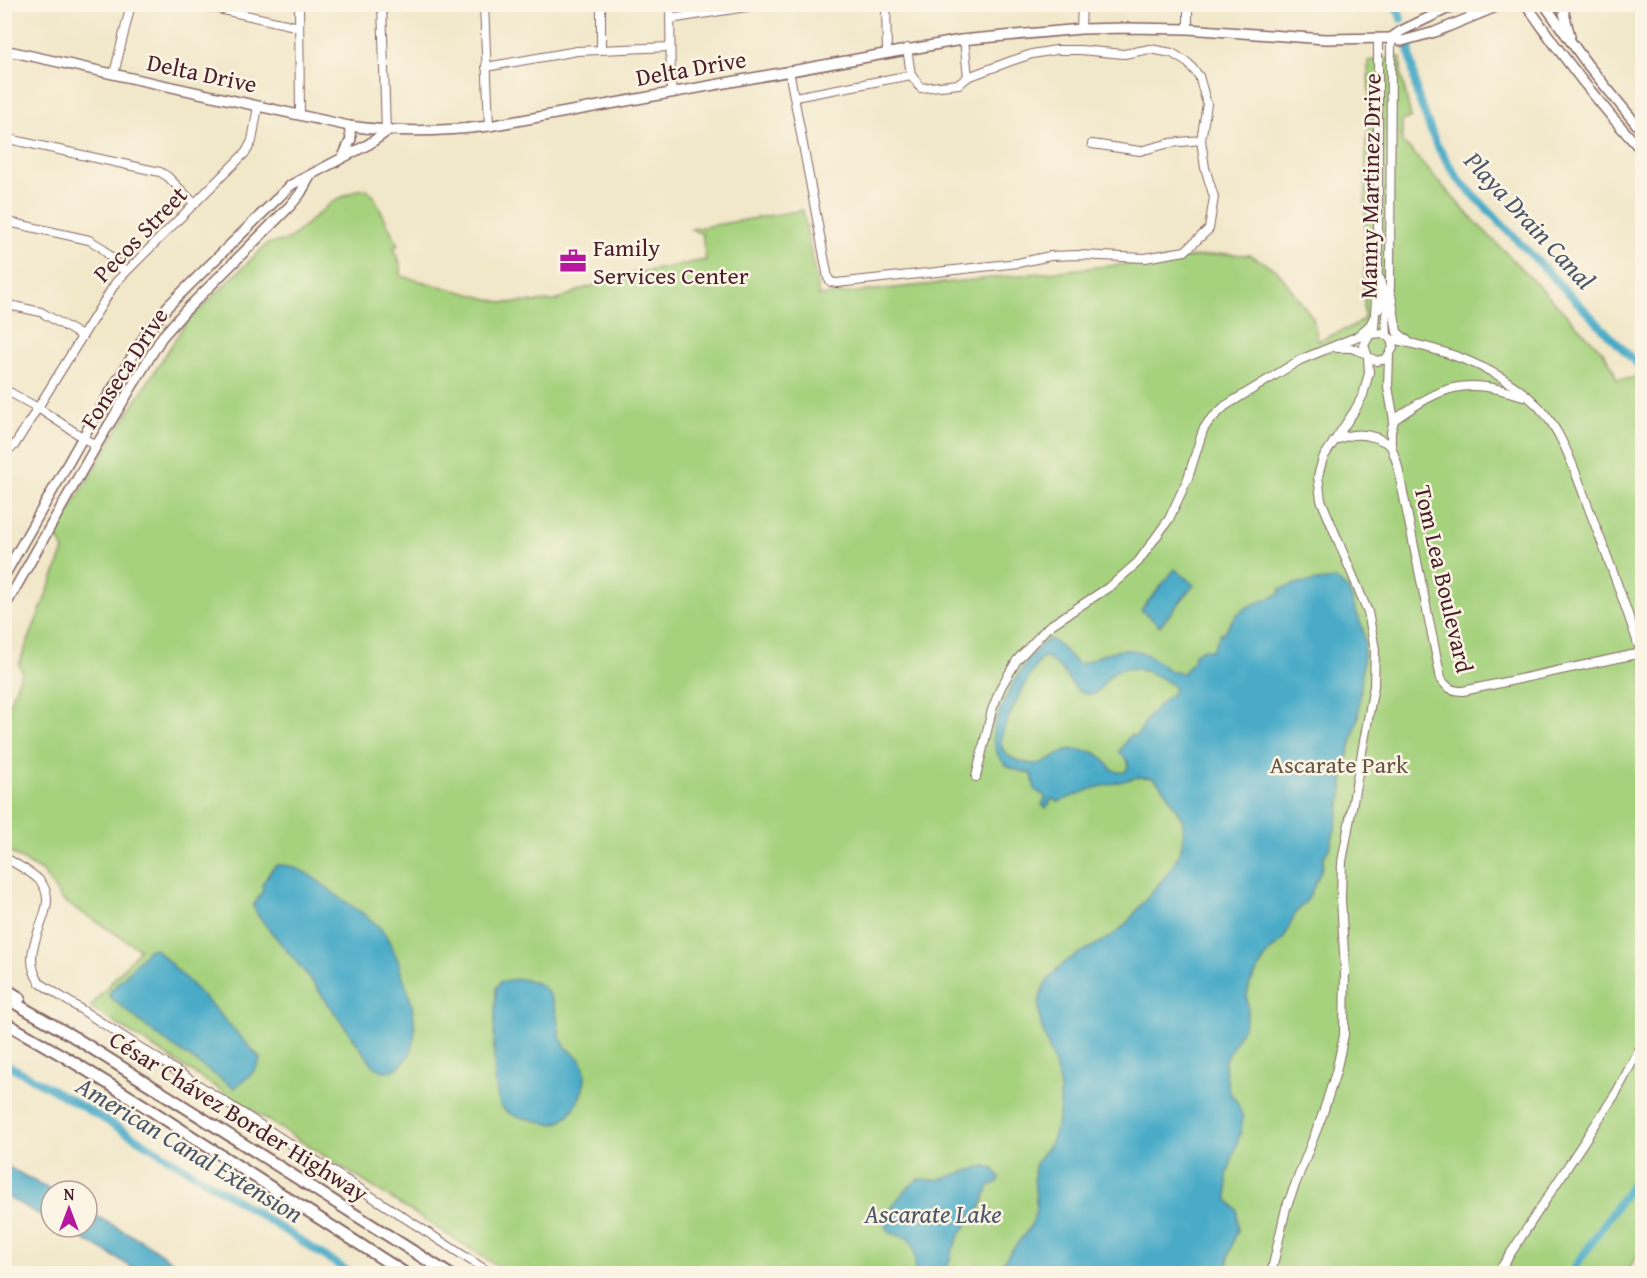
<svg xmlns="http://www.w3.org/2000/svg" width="1647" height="1278" viewBox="0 0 1647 1278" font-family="'Gentium Book Plus',serif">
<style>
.green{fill:#a6d27e;stroke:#787854;stroke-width:1.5}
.water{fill:#49abc8;stroke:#4a657a;stroke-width:1.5;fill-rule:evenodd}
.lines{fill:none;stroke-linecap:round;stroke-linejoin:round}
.canal{stroke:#49abc8;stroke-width:8}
.minor-casing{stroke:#846562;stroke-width:10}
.major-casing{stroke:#846562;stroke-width:12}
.highway-casing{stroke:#846562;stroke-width:14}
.minor{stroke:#fff;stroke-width:8}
.major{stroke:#fff;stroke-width:9}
.highway{stroke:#fff;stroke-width:10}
.labels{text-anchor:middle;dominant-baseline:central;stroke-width:5;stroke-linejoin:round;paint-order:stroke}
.street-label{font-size:24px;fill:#4a1f2b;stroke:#fcf5e5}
.poi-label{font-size:24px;fill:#4a1f2b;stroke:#fcf5e5;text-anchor:start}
.park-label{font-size:24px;fill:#654;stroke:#fcf5e5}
.water-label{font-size:26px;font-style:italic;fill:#4a576a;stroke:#fcf5e5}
</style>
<rect width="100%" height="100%" fill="#fcf5e5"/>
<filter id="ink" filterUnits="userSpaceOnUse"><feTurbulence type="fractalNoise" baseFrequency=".0167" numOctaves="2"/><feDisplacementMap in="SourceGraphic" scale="12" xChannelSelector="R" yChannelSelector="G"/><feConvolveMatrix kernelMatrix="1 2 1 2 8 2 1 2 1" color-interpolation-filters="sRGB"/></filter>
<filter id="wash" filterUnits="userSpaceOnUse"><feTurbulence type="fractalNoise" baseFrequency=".008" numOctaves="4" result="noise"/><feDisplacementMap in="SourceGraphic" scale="24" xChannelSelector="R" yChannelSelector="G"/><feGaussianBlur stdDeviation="1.35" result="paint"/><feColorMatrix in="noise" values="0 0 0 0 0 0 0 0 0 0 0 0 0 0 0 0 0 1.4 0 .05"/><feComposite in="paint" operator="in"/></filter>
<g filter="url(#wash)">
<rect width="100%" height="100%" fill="#f1e7c9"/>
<path class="green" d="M1401 57V74L1411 117 1402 121V143L1410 149 1464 210 1603 352 1612 366 1617 380 1633 378 1642 369V1249L1626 1273H508L90 1007 140 949 62 900 43 872 5 849V713L22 672 19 664 64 550 56 533 114 435 185 324 267 244 288 240 332 202 357 190 367 189 373 195 398 245 394 247 401 266V276L504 303 555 301 585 288 623 278 625 275 706 260 702 234 691 229 803 210 819 296 1224 254 1250 255 1277 270 1313 318 1318 341 1356 325 1364 318 1366 142 1370 123 1368 61Z"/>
<g class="water">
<path d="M1175 569 1194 585 1160 626 1141 610Z"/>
<path d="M1336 579 1348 589 1363 630 1365 643 1358 718 1344 769 1343 790 1336 826 1330 847 1323 858V865L1317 880 1308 899 1295 914 1283 940 1268 953 1250 983 1247 995 1248 1012 1244 1027 1224 1062 1229 1091 1237 1102 1243 1118 1241 1131 1227 1176 1228 1200 1237 1210 1238 1229 1229 1254 1227 1273H998C1005 1254 1021 1242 1031 1225 1042 1202 1031 1188 1035 1167 1037 1157 1045 1152 1050 1144 1056 1132 1059 1118 1060 1104 1061 1090 1058 1074 1053 1060 1045 1037 1031 1009 1045 985 1062 955 1090 951 1117 932 1127 925 1133 915 1141 905 1161 881 1191 854 1182 819 1175 808 1164 785 1154 779 1150 777 1144 777 1139 777L1091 789 1059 802 1052 799 1046 808 1042 805 1046 797 1035 790 1032 774C1021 771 1006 769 1000 758 997 754 993 744 993 737 993 713 1029 650 1049 639 1062 643 1067 657 1079 664 1088 663 1092 658 1101 655 1133 644 1144 650 1170 671L1183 673 1193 662 1194 654 1203 649 1212 650 1221 633H1224C1240 603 1252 607 1281 593L1280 589 1299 583ZM1043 657H1047C1051 661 1056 665 1061 669 1068 677 1072 689 1083 693 1101 700 1103 678 1115 672 1132 662 1161 676 1174 687V691L1150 714 1136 737 1130 735 1119 752 1128 761V767L1125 772C1104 775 1110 753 1087 751 1081 750 1070 748 1065 751 1055 755 1046 764 1035 764 1022 763 1005 759 1001 744 998 732 1033 667 1043 657Z"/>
<path d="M277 865C303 863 326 889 346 902 358 910 373 919 383 931 390 941 394 953 400 964L399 967C411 994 428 1048 397 1068 387 1074 380 1071 372 1064L308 976 258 916 253 906 263 890 262 885 272 869Z"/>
<path d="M155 948 202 995 260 1058C258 1072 244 1080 234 1088L154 1033 109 996 110 992 148 950Z"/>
<path d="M517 979C550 979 556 1003 559 1031 562 1055 585 1051 585 1076 585 1092 570 1124 551 1124 544 1124 536 1120 529 1119 519 1117 507 1115 501 1106 490 1087 495 1012 496 988L500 982Z"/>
<path d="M5 1165 52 1191 51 1221 5 1196Z"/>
<path d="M985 1166 993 1168 1000 1178 998 1182 989 1186 981 1207 972 1216 959 1236 952 1252 946 1273H914C916 1260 916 1249 908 1238L893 1234 887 1230C884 1210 903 1191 918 1179L936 1180Z"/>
<path d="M87 1211 144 1242 189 1273H140L120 1260 62 1227H87Z"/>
</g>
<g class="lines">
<g class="canal">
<path d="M1393 4 1399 12 1401 19"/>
<path d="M1409 47 1417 94 1436 144 1459 180 1642 369"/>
<path d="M4 1063C123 1127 238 1200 352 1274"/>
<path d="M1570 1274 1642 1169"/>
</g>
</g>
</g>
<g filter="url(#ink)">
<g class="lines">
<defs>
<g id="minor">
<path d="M196 4 299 27"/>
<path d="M299 4 300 115"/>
<path d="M382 4 386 132"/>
<path d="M484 4 489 126"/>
<path d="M601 4V49"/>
<path d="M670 4 671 92"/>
<path d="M886 4 887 52"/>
<path d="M1188 4V29"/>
<path d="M670 19 765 4"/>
<path d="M1081 29 1082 4"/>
<path d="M964 39 968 77"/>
<path d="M486 67 577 51 670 47"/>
<path d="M789 70 828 278 831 282 837 283 1018 263 1050 256 1079 255 1145 258 1185 251 1209 229 1214 197 1205 168 1201 140 1207 104 1199 76 1188 63 1172 53 1150 49 1124 54 1080 50H1056L1032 54 1011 61 968 77 959 84 921 88 911 75 907 48"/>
<path d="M114 74 131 4"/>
<path d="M795 97 911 75"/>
<path d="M4 138 160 172 167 176 195 204"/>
<path d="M1092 144 1140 151 1170 143 1201 140"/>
<path d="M4 221 89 240 101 247 125 272"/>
<path d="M1391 295 1397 332 1407 340"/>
<path d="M4 304 41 312 82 336"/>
<path d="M1379 309 1383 293 1380 279"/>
<path d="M1372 334 1383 333 1391 339 1393 348 1386 359 1377 361 1368 357 1364 345 1374 328 1378 268V39"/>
<path d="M1387 335 1386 317 1390 288 1391 38"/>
<path d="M1356 337 1370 325 1373 319"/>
<path d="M1391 339C1445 350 1498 366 1538 406 1563 431 1577 477 1589 509 1608 558 1626 606 1642 656"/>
<path d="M1337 348H1351L1365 353"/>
<path d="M1389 356 1388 387 1394 420 1391 432V446L1397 463 1441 679C1447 688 1452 691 1463 691L1641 653"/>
<path d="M4 389 38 408 96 446"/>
<path d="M1394 420C1444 385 1463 377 1523 396"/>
<path d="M1334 441C1354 431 1373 433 1391 446"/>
<path d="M4 451 14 446 19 438 116 282 246 152 252 141 258 106"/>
<path d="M976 777 992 710 1001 687 1017 660 1048 627 1112 585 1138 562 1169 519 1188 478 1203 430 1209 421 1225 406 1300 360 1356 337H1367"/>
<path d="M4 857C15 864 31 871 40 881 65 910 13 945 40 983L492 1274"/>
<path d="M1271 1274 1286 1208 1322 1116 1336 1072 1344 1035 1345 971 1341 899 1342 862 1374 686 1375 649 1368 612 1321 500 1318 476 1323 458 1355 410 1363 395 1369 373 1368 357"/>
<path d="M1497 1274 1616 1093 1642 1044"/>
</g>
<g id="major">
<path d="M1526 4C1562 57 1599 104 1642 151"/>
<path d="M1544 4 1587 64 1642 131"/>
<path d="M1564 4V13L1570 36"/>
<path d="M1391 38 1401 31 1457 4"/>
<path d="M4 50 349 126C397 133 440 132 489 126L961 40 1081 29 1127 28 1188 29 1325 39 1391 38 1402 41 1435 32 1503 4"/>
<path d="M343 157 351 139 349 126"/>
<path d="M4 576 83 437 146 334 168 306 291 185 369 144 386 132"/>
<path d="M4 608 96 446 162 337 185 311 290 206 300 194 310 176"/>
</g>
<g id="highway">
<path d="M4 988 20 998"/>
<path d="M4 997 74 1037 449 1274"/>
<path d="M4 1022 65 1057 143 1105 406 1274"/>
</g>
</defs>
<use href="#minor" class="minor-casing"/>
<use href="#major" class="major-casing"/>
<use href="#highway" class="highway-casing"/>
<use href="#minor" class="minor"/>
<use href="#major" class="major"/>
<use href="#highway" class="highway"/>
</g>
</g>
<defs>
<symbol id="office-bare" viewBox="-9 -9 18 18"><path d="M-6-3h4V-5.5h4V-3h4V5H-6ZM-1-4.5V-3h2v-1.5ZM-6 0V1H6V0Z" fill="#b5179e" stroke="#fcf5e5" stroke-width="2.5" paint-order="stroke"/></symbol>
</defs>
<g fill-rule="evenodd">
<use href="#office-bare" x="554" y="242" width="38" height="38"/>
</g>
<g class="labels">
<g class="street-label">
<text transform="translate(691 68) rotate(-10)">Delta Drive</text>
<text transform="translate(202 73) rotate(12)">Delta Drive</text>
<text transform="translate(1370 186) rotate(-89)">Manny Martinez Drive</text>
<text transform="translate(140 234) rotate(-46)">Pecos Street</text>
<text transform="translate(124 368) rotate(-57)">Fonseca Drive</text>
<text transform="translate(1444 579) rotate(77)">Tom Lea Boulevard</text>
<text transform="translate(239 1116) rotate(32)">César Chávez Border Highway</text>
</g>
<g class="poi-label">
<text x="593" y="247">Family<tspan x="593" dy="28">Services Center</tspan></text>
</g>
<g class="park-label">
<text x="1339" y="764">Ascarate Park</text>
</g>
<g class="water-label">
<text transform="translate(1530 220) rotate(47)">Playa Drain Canal</text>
<text transform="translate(190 1149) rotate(31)">American Canal Extension</text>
<text x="933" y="1213">Ascarate Lake</text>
</g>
</g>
<rect width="1647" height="1278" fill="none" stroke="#fcf5e5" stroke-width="24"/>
<g transform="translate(69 1209)"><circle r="28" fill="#fcf5e5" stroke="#b59f9b" stroke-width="1.5"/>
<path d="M0-4.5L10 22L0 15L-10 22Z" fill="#b5179e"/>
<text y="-9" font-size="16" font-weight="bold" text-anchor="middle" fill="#4a1f2b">N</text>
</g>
</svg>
